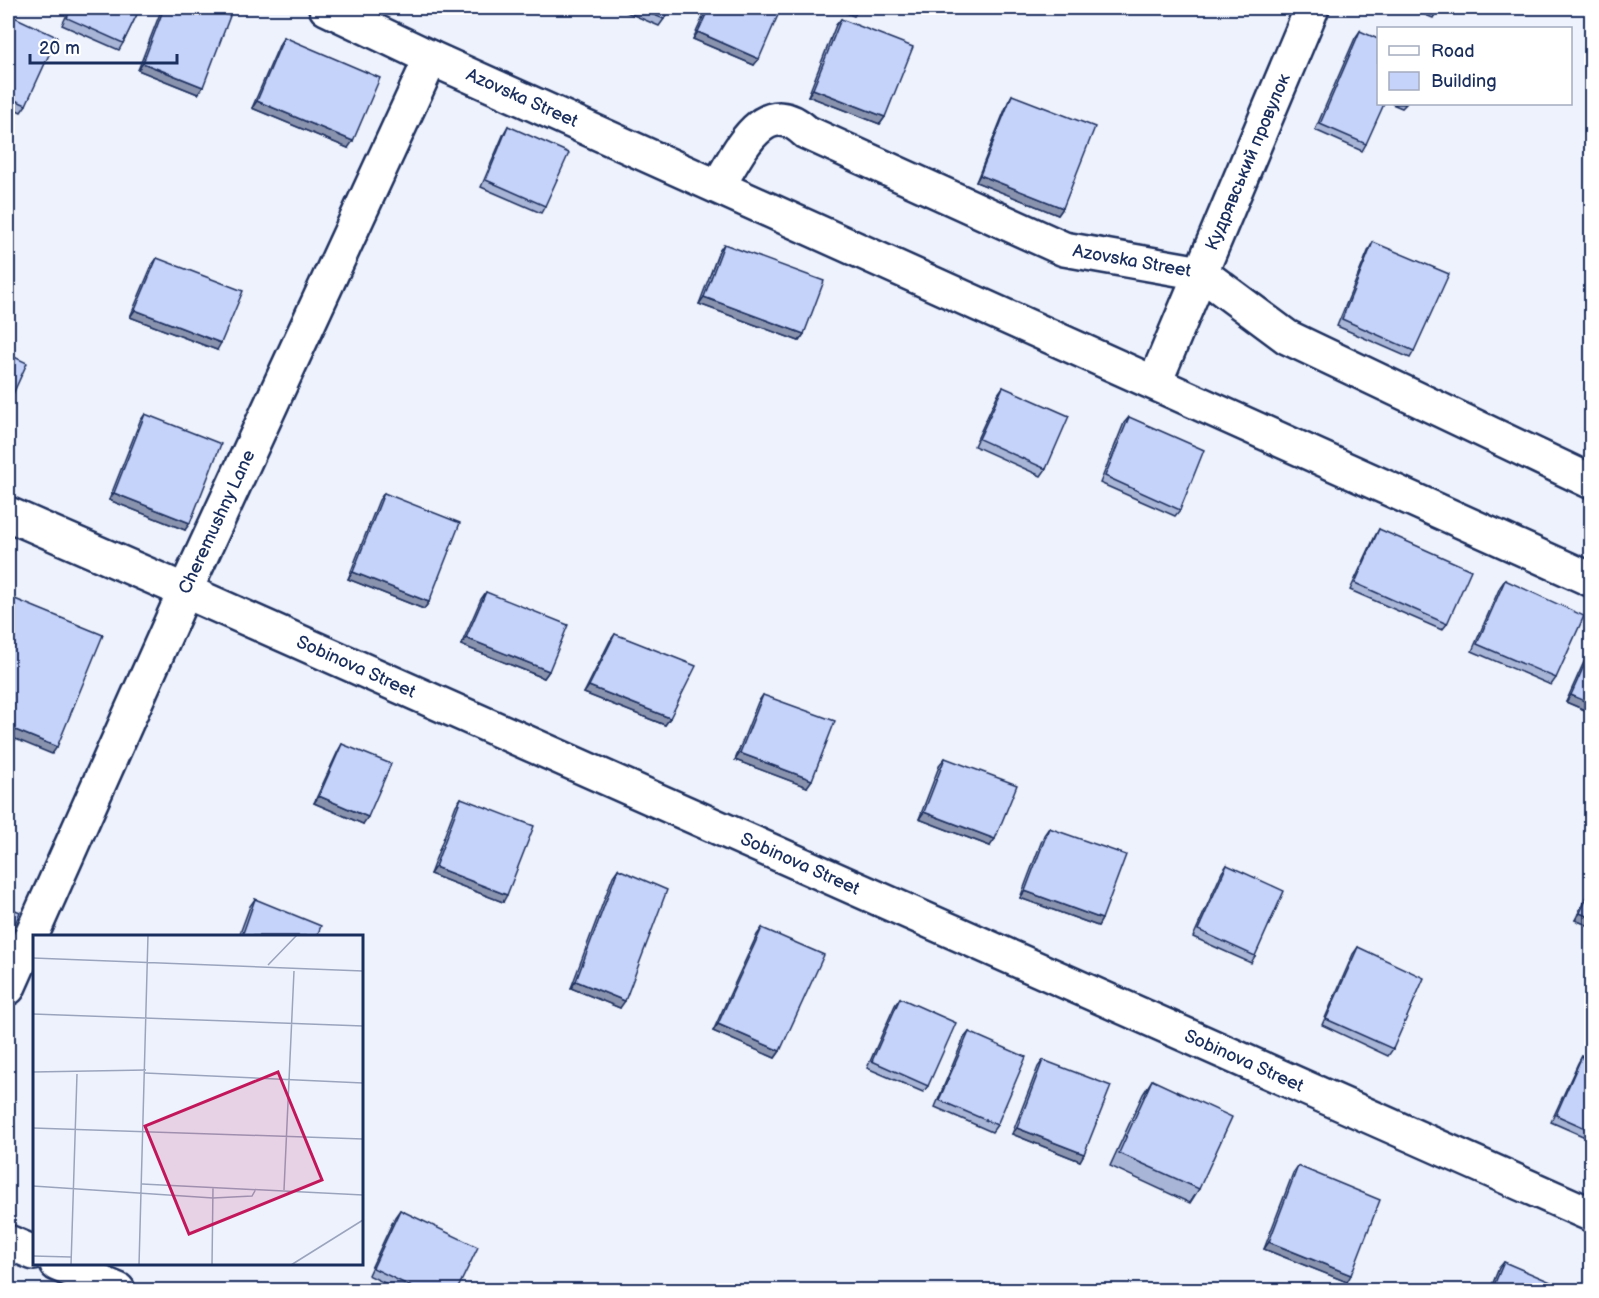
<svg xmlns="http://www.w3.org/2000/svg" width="1599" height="1298" viewBox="0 0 1599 1298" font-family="'Balsamiq Sans',sans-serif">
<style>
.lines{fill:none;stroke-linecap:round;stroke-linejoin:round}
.street-casing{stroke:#1b2f5e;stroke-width:38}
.street{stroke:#fff;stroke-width:33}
.wall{fill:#a9b5d6;stroke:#1b2f5e;stroke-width:1.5}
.shaded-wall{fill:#8a93ae;stroke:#1b2f5e;stroke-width:1.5}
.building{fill:#c5d2f9;stroke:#1b2f5e;stroke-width:1.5}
.labels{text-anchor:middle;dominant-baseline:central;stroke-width:6;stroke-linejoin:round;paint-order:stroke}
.street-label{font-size:18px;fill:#1b2f5e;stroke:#fff}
.inset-road{fill:none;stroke:#9aa4bd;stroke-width:1.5}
.view{fill:#c2185b;fill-opacity:0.15;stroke:#c2185b;stroke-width:3}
.inset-edge{fill:none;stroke:#1b2f5e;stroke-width:3}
</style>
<rect width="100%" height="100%" fill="#eef2fd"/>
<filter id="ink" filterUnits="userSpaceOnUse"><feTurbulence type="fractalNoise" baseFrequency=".0167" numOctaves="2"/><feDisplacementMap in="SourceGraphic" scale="12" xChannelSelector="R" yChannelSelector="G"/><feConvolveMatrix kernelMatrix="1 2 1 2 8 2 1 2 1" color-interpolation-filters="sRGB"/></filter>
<g filter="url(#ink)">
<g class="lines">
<defs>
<g id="street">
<path d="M326 8 431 58 1592 580"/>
<path d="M718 186C738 155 763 92 806 132L1064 249 1201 273 1287 337 1592 482"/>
<path d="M1155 382 1312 8"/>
<path d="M8 514 185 591 1592 1215"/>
<path d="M8 988 185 591 431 58"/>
<path d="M8 1242 34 1253"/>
<path d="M57 1264 118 1290"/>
</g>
</defs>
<use href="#street" class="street-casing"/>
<use href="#street" class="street"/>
</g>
<g class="wall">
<path d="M70 8H140L123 43 119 50 62 25Z"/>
<path d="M162 8H207L203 87 198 94 138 70Z"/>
<path d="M617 8H669L664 19 659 26Z"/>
<path d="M707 8H781L754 65 693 39Z"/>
<path d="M1408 8H1439L1433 18Z"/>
<path d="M10 15 26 105 21 112 8 106V19Z"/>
<path d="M841 19 885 117 880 124 808 96 836 25Z"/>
<path d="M1360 31 1366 144 1362 151 1315 130 1355 38Z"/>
<path d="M284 37 348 148 252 108 280 43Z"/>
<path d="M1012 95 1063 208 1058 215 976 182 1008 102Z"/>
<path d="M1392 104H1406L1402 108Z"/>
<path d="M508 126 545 206 541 213 481 187 504 133Z"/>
<path d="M1373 242 1414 351 1410 358 1337 326 1369 249Z"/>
<path d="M724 244 804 334 799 341 699 304 719 251Z"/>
<path d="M157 258 217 350 130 317 152 265Z"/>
<path d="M1003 387 1046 469 1041 476 974 446 998 394Z"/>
<path d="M145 414 185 530 109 500 140 421Z"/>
<path d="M1129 417 1180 510 1175 516 1100 483 1124 423Z"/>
<path d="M384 493 429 602 424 609 348 579 379 500Z"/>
<path d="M1379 529 1447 624 1442 630 1350 590 1375 536Z"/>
<path d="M1505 580 1556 678 1551 685 1472 651 1500 587Z"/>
<path d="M486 592 549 671 544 678 461 645 481 599Z"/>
<path d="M615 634 670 718 665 725 584 693 610 641Z"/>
<path d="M1592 648V713L1566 702 1588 653Z"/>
<path d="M763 695 807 787 735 760 758 702Z"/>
<path d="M342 744 363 824 314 803 338 751Z"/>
<path d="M945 758 990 846 919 819 940 764Z"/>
<path d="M461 798 503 902 430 874 456 805Z"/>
<path d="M1049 828 1102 919 1098 926 1020 898 1044 835Z"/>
<path d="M1227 865 1255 956 1251 963 1193 937 1222 872Z"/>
<path d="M618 869 620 1008 571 988 613 876Z"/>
<path d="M1592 884V927L1575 920Z"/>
<path d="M255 899 317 936H239L250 906Z"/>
<path d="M762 928 780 1051 775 1058 713 1031 757 935Z"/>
<path d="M1358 947 1393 1049 1388 1056 1322 1025 1353 954Z"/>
<path d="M900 998 928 1086 923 1092 867 1068 895 1005Z"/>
<path d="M969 1032 997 1125 992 1132 935 1107 964 1038Z"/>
<path d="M1582 1056 1592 1060V1140L1551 1122 1578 1063Z"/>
<path d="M1043 1060 1084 1154 1080 1161 1012 1134 1038 1067Z"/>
<path d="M1152 1080 1199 1189 1190 1203 1110 1166 1143 1094Z"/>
<path d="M1298 1166 1347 1282 1264 1249 1293 1173Z"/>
<path d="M400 1210 457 1290H399L368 1275 395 1217Z"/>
<path d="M1504 1262 1558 1290H1490L1499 1268Z"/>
</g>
<g class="shaded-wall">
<path d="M834 8H855L859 9 854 16Z"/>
<path d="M698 32 759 59 754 65 693 39Z"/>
<path d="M143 63 203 87 198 94 138 70Z"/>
<path d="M813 89 885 117 880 124 808 96Z"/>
<path d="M257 101 353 141 348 148 252 108Z"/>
<path d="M980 175 1063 208 1058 215 976 182Z"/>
<path d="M704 297 804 334 799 341 699 304Z"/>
<path d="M135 310 221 343 217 350 130 317Z"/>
<path d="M114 493 190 523 185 530 109 500Z"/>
<path d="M353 572 429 602 424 609 348 579Z"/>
<path d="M466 638 549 671 544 678 461 645Z"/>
<path d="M589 686 670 718 665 725 584 693Z"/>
<path d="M1571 695 1592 704V713L1566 702Z"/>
<path d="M8 727 57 747 52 754 8 736Z"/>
<path d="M740 753 812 780 807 787 735 760Z"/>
<path d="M319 796 368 817 363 824 314 803Z"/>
<path d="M924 812 995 839 990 846 919 819Z"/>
<path d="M435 867 507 895 503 902 430 874Z"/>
<path d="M1025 891 1102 919 1098 926 1020 898Z"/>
<path d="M1580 913 1592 918V927L1575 920Z"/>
<path d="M576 981 625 1001 620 1008 571 988Z"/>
<path d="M718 1024 780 1051 775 1058 713 1031Z"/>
<path d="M1017 1128 1084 1154 1080 1161 1012 1134Z"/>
<path d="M1269 1242 1351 1275 1347 1282 1264 1249Z"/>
</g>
<g class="building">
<path d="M72 8H140L123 43 67 18Z"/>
<path d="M164 8H207L230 16 203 87 143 63Z"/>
<path d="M637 8H669L664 19Z"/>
<path d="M709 8H781L759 59 698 32Z"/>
<path d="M1429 8H1439L1438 11Z"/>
<path d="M10 15 57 37 26 105 8 97V21Z"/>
<path d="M841 19 913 47 885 117 813 89Z"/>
<path d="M1360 31 1378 39V104H1384L1366 144 1320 124Z"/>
<path d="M284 37 380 78 353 141 257 101Z"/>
<path d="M1012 95 1095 127 1063 208 980 175Z"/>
<path d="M508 126 569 153 545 206 486 180Z"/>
<path d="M1373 242 1449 274 1414 351 1342 319Z"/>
<path d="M724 244 824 281 804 334 704 297Z"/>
<path d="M157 258 243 291 221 343 135 310Z"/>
<path d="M8 354 27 363 8 405Z"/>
<path d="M1003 387 1069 416 1046 469 979 439Z"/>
<path d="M145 414 221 444 190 523 114 493Z"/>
<path d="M1129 417 1204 450 1180 510 1105 476Z"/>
<path d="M384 493 460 523 429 602 353 572Z"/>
<path d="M1379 529 1471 570 1447 624 1355 583Z"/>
<path d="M1505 580 1584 616 1556 678 1477 644Z"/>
<path d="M486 592 568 625 549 671 466 638Z"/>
<path d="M10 597 103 635 57 747 8 727V602Z"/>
<path d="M615 634 696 666 670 718 589 686Z"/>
<path d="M1592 648V704L1571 695Z"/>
<path d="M763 695 835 721 812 780 740 753Z"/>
<path d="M342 744 391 764 368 817 319 796Z"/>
<path d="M945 758 1017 785 995 839 924 812Z"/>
<path d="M461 798 534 826 507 895 435 867Z"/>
<path d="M1049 828 1126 855 1102 919 1025 891Z"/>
<path d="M1227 865 1284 891 1255 956 1198 930Z"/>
<path d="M618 869 667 890 625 1001 576 981Z"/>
<path d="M1592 887V918L1580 913Z"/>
<path d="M255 899 321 926 317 936H242Z"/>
<path d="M8 907 20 912 8 940Z"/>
<path d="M762 928 824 955 780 1051 718 1024Z"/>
<path d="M1358 947 1424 978 1393 1049 1326 1019Z"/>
<path d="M900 998 956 1023 928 1086 872 1061Z"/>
<path d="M969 1032 1026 1057 997 1125 939 1100Z"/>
<path d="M1582 1056 1592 1060V1131L1556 1115Z"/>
<path d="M1043 1060 1111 1086 1084 1154 1017 1128Z"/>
<path d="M1152 1080 1232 1117 1199 1189 1119 1153Z"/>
<path d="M1298 1166 1380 1200 1351 1275 1269 1242Z"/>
<path d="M400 1210 478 1247 457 1290H418L373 1268Z"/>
<path d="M1504 1262 1560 1286 1558 1290H1492Z"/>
</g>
</g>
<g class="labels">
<g class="street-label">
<text transform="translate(522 98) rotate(24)">Azovska Street</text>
<text transform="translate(1248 162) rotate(-67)">Кудрявський провулок</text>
<text transform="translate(1132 261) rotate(10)">Azovska Street</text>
<text transform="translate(217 522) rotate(-65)">Cheremushny Lane</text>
<text transform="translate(356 667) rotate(24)">Sobinova Street</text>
<text transform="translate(800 864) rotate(24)">Sobinova Street</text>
<text transform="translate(1244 1061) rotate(24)">Sobinova Street</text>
</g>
</g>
<g transform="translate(33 935)">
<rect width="330" height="330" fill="#eef2fd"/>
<path class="inset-road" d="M0 23 330 36M235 30 264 0M0 79 330 91M0 137 113 135M112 138 330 148M0 193 330 204M109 249 330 260M0 251 180 263 219 261 223 254M251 255 261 36M0 321 38 322M38 330 44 139M106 330 115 0M179 330 180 252M258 330 330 285"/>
<path class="view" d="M245 137 289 245 156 299 112 191Z"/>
<rect width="330" height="330" class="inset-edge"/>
</g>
<rect width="1599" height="1298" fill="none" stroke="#fff" stroke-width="30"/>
<rect x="15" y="15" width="1569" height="1268" fill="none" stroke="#1b2f5e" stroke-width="2" filter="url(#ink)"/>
<rect x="1377" y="27" width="195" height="78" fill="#ffffff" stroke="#a4acbf" stroke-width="1.5"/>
<rect x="1389" y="46" width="30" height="9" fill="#ffffff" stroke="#a4acbf" stroke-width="1.5"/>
<text x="1431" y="57" font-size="18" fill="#1b2f5e">Road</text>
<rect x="1389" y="72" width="30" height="18" fill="#c5d2f9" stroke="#a4acbf" stroke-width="1.5"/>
<text x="1431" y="87" font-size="18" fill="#1b2f5e">Building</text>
<path d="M30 54v9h147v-9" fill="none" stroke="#1b2f5e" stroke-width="3"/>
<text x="39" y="54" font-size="18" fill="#1b2f5e" stroke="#ffffff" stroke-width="4.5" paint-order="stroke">20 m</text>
</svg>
